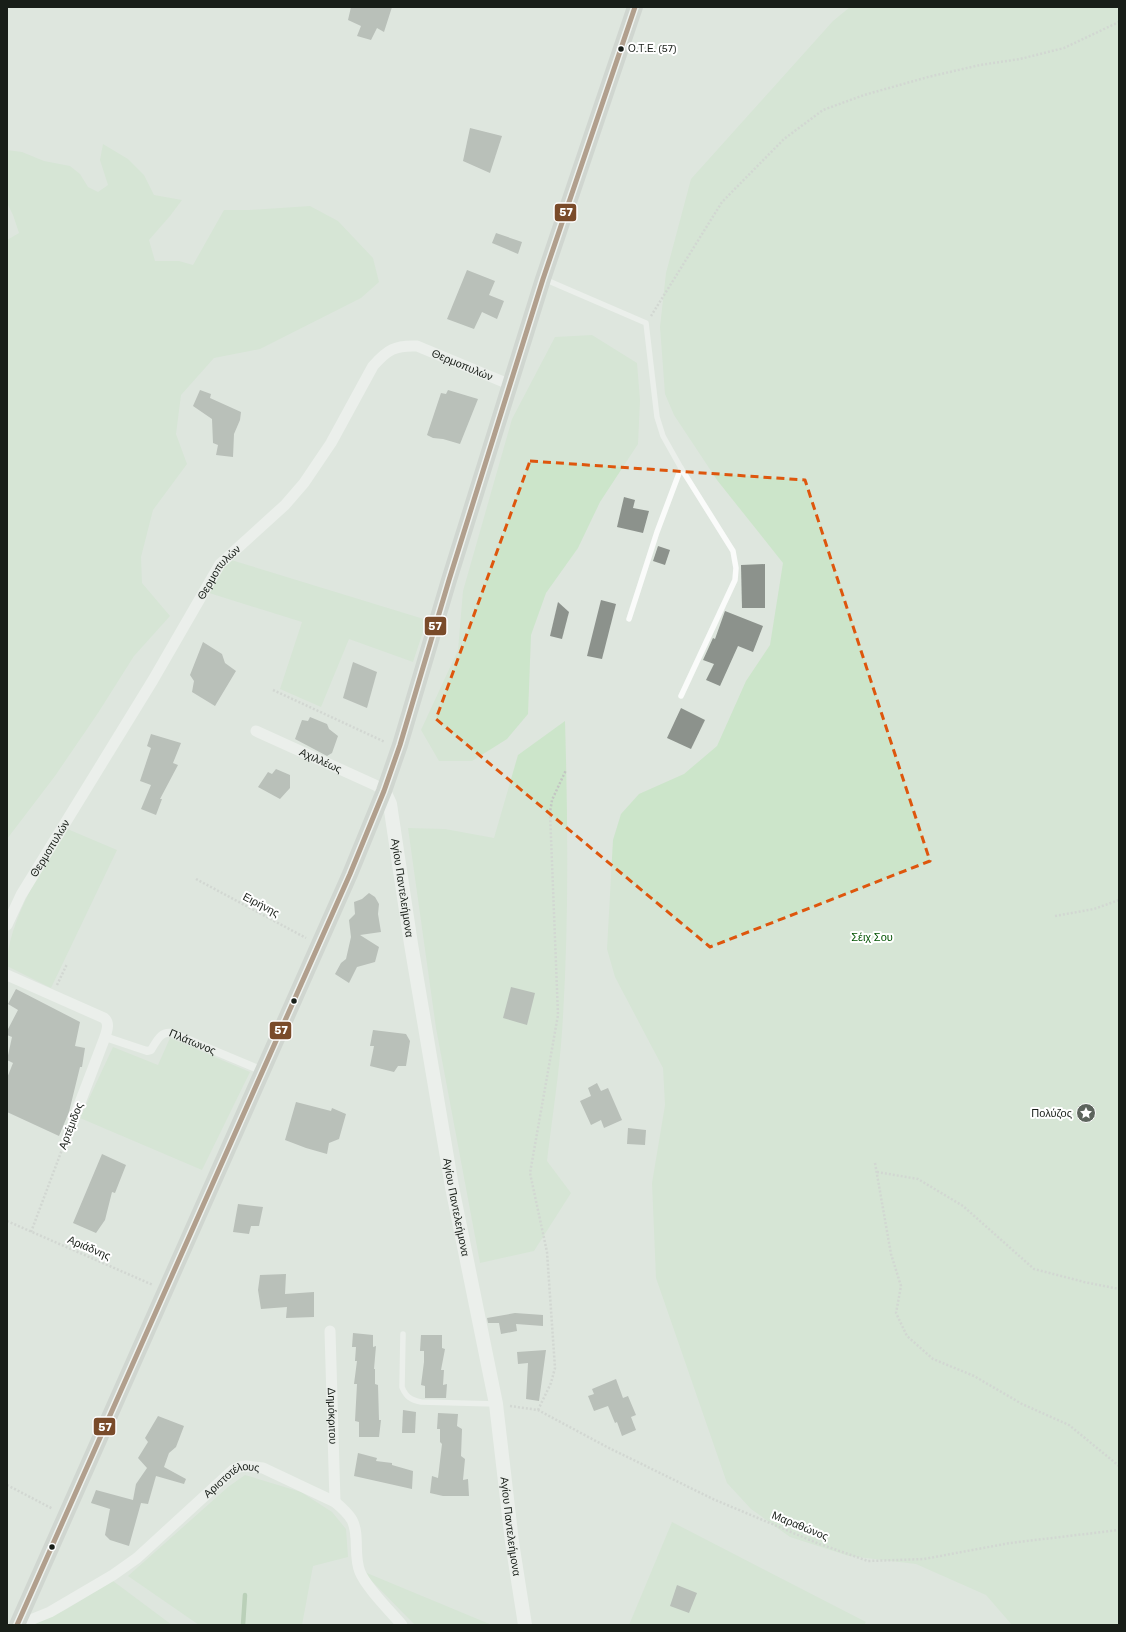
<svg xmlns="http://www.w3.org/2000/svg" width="1126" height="1632" viewBox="0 0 1126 1632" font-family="Rubik,sans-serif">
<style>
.green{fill:#cce5ca}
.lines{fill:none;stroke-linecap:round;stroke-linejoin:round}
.stream{stroke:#8eb58b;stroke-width:4.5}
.building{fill:#8c928c}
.path{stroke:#c3c6c3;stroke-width:2.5;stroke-dasharray:2 2;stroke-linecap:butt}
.service{stroke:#fafbfa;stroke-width:5.5}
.pedestrian{stroke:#fafbfa;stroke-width:8}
.minor{stroke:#fafbfa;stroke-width:11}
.tertiary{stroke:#fafbfa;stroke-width:14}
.secondary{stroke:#bfc4bf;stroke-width:16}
.bus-1-casing{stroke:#fff;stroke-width:8}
.bus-1{stroke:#7a4b2a;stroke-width:5}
.marked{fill:none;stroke:#de560d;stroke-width:3;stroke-dasharray:8 5;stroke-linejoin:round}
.bus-dot{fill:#181e18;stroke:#fff;stroke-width:1.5}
.labels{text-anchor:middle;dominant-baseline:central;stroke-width:4;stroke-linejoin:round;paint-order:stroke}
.bus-label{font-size:10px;fill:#181e18;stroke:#fff;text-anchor:start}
.street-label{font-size:11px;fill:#181e18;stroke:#fff}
.park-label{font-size:11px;fill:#005200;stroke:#fff}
.poi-label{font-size:11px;fill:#181e18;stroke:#fff;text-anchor:end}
.line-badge{stroke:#fff;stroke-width:1.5}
.badge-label{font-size:11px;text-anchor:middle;font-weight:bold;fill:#fff}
</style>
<rect width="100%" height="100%" fill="#dee6de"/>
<g class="green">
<path d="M850 7H1119V1625H1012L986 1595 916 1564 849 1556 790 1537 751 1509 727 1483 656 1278 652 1183 665 1105 663 1068 615 977 607 949 613 840 621 814 639 794 684 774 717 746 746 681 770 645 783 563 717 480 674 415 665 394 660 327 666 273 691 179 833 21Z"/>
<path d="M103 144 128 159 144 175 154 195 182 200 170 216 149 240 155 261H179L193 265 224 210H249L310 206 338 221 373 258 379 282 361 298 260 349 214 358 181 395 176 434 187 464 153 510 141 557 142 583 170 616 134 656 98 713 55 776 7 839V240L19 233 13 215 7 203V150L22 152 44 161 70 166 80 174 88 187 98 192 108 185 100 160Z"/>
<path d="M592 335 637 363 640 400 638 444 600 502 578 548 546 593 531 635 528 714 507 739 472 761H439L421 730 458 650 463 591 512 419 555 337Z"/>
<path d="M228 559 427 620 413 662 349 639 321 707 280 689 302 622 206 592Z"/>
<path d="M565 721C568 824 569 929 562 1032 559 1075 552 1119 547 1161L571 1193 534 1251 480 1263 436 1028 408 828 445 829 494 838 518 755Z"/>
<path d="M65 828 117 850 51 988 7 966C7 922 44 866 65 828Z"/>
<path d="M170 1038 250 1072 202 1170 80 1118 113 1047 158 1065Z"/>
<path d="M245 1475 301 1492 332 1512 346 1529 348 1557 313 1566 302 1625H199L128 1576 228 1487Z"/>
<path d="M672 1522 866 1622 864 1625H629Z"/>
<path d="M362 1571 492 1625H415Z"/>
<path d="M113 1581 172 1625H33L65 1610Z"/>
</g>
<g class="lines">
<path class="stream" d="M243 1625 245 1595"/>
</g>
<g class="building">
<path d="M351 7H392L384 32 377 28 371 40 357 36 361 26 348 20Z"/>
<path d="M470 128 502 136 490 173 463 161Z"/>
<path d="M496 233 522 242 518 254 492 243Z"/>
<path d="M467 270 495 281 489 295 504 301 497 319 482 312 474 329 447 319Z"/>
<path d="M200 390 211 394 210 398 241 412 240 420 234 434 233 457 216 455 218 445 213 443 212 419 193 406Z"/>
<path d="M448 390 478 399 460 444 443 439 433 438 427 435 441 393 446 394Z"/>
<path d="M624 497 635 500 633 508 649 511 643 533 617 527Z"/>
<path d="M658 546 670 550 665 565 653 561Z"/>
<path d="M765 564V608H742L741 565Z"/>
<path d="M601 600 616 604 602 659 587 656Z"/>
<path d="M558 602 569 612 562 639 550 636Z"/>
<path d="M725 611 763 626 753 652 738 646 720 686 706 680 714 664 703 660 713 638 715 639Z"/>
<path d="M203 642 222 654 225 663 236 671 215 706 192 692 194 681 190 675Z"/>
<path d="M353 662 377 672 367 708 343 698Z"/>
<path d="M681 708 705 720 691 749 667 738Z"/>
<path d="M310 717 327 724 329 729 338 736 332 753 327 756 295 739 302 720 308 721Z"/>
<path d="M151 734 181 743 173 763 178 765 160 799H162L156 815 141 809 151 785 140 781 151 748 147 746Z"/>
<path d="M276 769 290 775V788L280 799 258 787 268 772 272 774Z"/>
<path d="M369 893 375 897 379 904 378 914 381 932 360 935 379 947 375 962 357 967 349 983 335 974 341 963 346 959 351 937 349 920 355 914 354 902 362 899Z"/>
<path d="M511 987 535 993 527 1025 503 1018Z"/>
<path d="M16 989 80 1022 75 1046 85 1048 82 1067H80L69 1112 59 1136 7 1112V1078L13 1063 7 1060 12 1037 7 1035V1031L18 1010 8 1004Z"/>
<path d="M373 1030 406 1034 410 1041 406 1066H398L394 1072 370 1066 374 1046H370Z"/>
<path d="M597 1083 601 1091 608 1088 622 1120 604 1128 601 1120 591 1125 580 1101 591 1096 588 1088Z"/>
<path d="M296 1102 331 1111 332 1108 346 1114 339 1139 329 1143 327 1154 306 1148 285 1140Z"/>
<path d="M628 1128 646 1130 645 1145 627 1144Z"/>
<path d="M102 1154 126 1165 115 1193 112 1192 105 1220 96 1233 73 1223Z"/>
<path d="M238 1204 263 1207 259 1226H251L249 1234 233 1232Z"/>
<path d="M286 1274 285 1294 314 1292V1317L286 1318 287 1307 261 1309 258 1290 260 1275Z"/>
<path d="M515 1313 543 1315V1326L516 1324 517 1331 501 1334 499 1323H488L487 1318Z"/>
<path d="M353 1333 373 1335V1347L376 1346 374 1369H375V1384L378 1385 379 1420H381L379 1437H359V1422L355 1421 357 1384H354L357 1361H355L356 1347H352Z"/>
<path d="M421 1335H442V1348L445 1349 441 1370H444L443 1385 447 1384 446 1398H425V1386L421 1385 424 1362V1351H420Z"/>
<path d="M546 1350 539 1401 526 1399 528 1363 518 1364 517 1352Z"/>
<path d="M616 1379 623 1398 628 1396 636 1415 631 1417 636 1430 622 1436 617 1422 615 1423 608 1406 594 1411 588 1396 594 1394 592 1389Z"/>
<path d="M403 1410 416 1412 415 1433H402Z"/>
<path d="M438 1413 458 1414 457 1426 462 1429 461 1456 465 1459 463 1480 468 1479 469 1496H443L430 1493 432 1476 438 1478 442 1444 440 1442V1429H437Z"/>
<path d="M158 1416 184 1426 176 1447 169 1453 164 1467 186 1479 184 1484 156 1476 148 1504 141 1503 129 1546 110 1540 105 1535 110 1509 91 1503 96 1490 133 1500 136 1484 147 1468 138 1458 148 1442 145 1438Z"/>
<path d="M358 1453 377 1458 376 1461 392 1463V1465L413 1471 412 1489 354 1476Z"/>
<path d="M677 1585 697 1593 689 1613 670 1606Z"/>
</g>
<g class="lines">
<g class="path">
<path d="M651 316 722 202 784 139 823 110 864 95 928 77 980 65 1020 59 1064 48 1119 22"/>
<path d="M273 690 385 742"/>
<path d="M196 879 306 938"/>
<path d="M1055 916 1094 909 1119 900"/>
<path d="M57 985 67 964"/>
<path d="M875 1163 891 1254 901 1286 896 1313 907 1336 933 1359 974 1376 1022 1404 1069 1425 1119 1466"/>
<path d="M877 1172 918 1179 963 1206 1034 1269 1084 1282 1119 1289"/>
<path d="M7 1221 153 1285"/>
<path d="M31 1232 69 1131"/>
<path d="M510 1406 538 1410 607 1447 713 1499 817 1543 868 1561 924 1559 1010 1543 1119 1530"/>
<path d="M538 1410 551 1383 555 1368 547 1252 530 1173 558 1015 550 812 552 800 566 770"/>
<path d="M7 1485 53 1509"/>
</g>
<g class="service">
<path d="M544 279 646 323 657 417 663 436 681 468 733 551 736 568 735 580 681 696"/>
<path d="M629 619 657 532 681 468"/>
<path d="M403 1334 402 1387C406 1397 411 1400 421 1402L496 1404"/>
</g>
<path class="pedestrian" id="s1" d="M105 1037 147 1051 151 1050C157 1041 160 1031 172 1033L263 1071"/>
<g class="minor">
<path id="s2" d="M256 731 375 785 384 791"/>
<path id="s3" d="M7 925 21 895 153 680 220 564 285 505 304 483 331 443 373 366C387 350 395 345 417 346L511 385"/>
<path d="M7 975 104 1018C110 1023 107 1030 105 1037L73 1121"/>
<path id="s4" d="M330 1331 335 1502"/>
<path id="s5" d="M18 1625 50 1612 113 1575 137 1558 233 1470 239 1467 246 1466 263 1468 335 1502C341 1507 348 1513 352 1520 360 1536 353 1555 360 1572 366 1587 390 1611 402 1625"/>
</g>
<path class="tertiary" id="s6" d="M384 791 390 804 411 944 452 1187 496 1404 512 1542 525 1625"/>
<path class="secondary" d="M17 1625 350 874 384 791 400 745 449 580 543 279 635 7"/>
<defs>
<path id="bus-1" d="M17 1625 350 874 384 791 400 745 449 580 543 279 635 7"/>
</defs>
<use href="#bus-1" class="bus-1-casing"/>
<use href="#bus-1" class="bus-1"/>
</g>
<path d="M0 0H1126V1632H0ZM530 461 805 480 930 861 710 947 436 719Z" fill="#dee6de" fill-opacity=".55" fill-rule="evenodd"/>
<path class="marked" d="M530 461 805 480 930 861 710 947 436 719Z"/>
<defs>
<symbol id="sight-disc" viewBox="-11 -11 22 22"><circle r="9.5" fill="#5d645d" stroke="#fff"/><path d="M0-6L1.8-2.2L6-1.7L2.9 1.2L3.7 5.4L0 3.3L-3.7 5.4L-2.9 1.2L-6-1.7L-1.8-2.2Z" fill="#fff"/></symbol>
</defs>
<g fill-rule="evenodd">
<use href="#sight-disc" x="1075" y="1102" width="22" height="22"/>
</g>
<g class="bus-dot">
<circle cx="621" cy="49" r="3.5"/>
<circle cx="294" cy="1001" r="3.5"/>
<circle cx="52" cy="1547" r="3.5"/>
</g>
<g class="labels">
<g class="bus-label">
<text x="628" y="49">Ο.Τ.Ε. (57)</text>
</g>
<g class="street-label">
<text stroke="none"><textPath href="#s3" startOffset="772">Θερμοπυλών</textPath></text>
<text stroke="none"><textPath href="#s3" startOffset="412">Θερμοπυλών</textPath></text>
<text stroke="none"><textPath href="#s2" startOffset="71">Αχιλλέως</textPath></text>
<text stroke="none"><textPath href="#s3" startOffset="88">Θερμοπυλών</textPath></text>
<text stroke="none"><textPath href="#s6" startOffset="99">Αγίου Παντελεήμονα</textPath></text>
<text transform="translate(261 905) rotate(28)">Ειρήνης</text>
<text stroke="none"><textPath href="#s1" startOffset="100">Πλάτωνος</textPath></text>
<text transform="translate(71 1126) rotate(-69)">Αρτέμιδος</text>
<text stroke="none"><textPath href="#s6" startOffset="423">Αγίου Παντελεήμονα</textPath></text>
<text transform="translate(89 1248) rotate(23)">Αριάδνης</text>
<text stroke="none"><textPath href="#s4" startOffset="85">Δημόκριτου</textPath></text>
<text stroke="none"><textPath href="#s5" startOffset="262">Αριστοτέλους</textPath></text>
<text transform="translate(800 1526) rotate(22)">Μαραθώνος</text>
<text stroke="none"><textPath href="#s6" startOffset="747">Αγίου Παντελεήμονα</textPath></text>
</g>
<g class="park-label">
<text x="872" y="937">Σέιχ Σου</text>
</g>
<g class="poi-label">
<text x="1072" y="1113">Πολύζος</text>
</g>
</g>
<g class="line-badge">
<rect x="554" y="203" width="23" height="19" rx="4" fill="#7a4b2a"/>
<rect x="424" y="616" width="23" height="20" rx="4" fill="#7a4b2a"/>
<rect x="269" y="1021" width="23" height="19" rx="4" fill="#7a4b2a"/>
<rect x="93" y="1417" width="23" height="19" rx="4" fill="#7a4b2a"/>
</g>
<g class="badge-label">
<text x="566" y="216">57</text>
<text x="435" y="630">57</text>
<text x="281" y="1034">57</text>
<text x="105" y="1431">57</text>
</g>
<rect width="1126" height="1632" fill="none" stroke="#181e18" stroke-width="16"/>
</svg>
